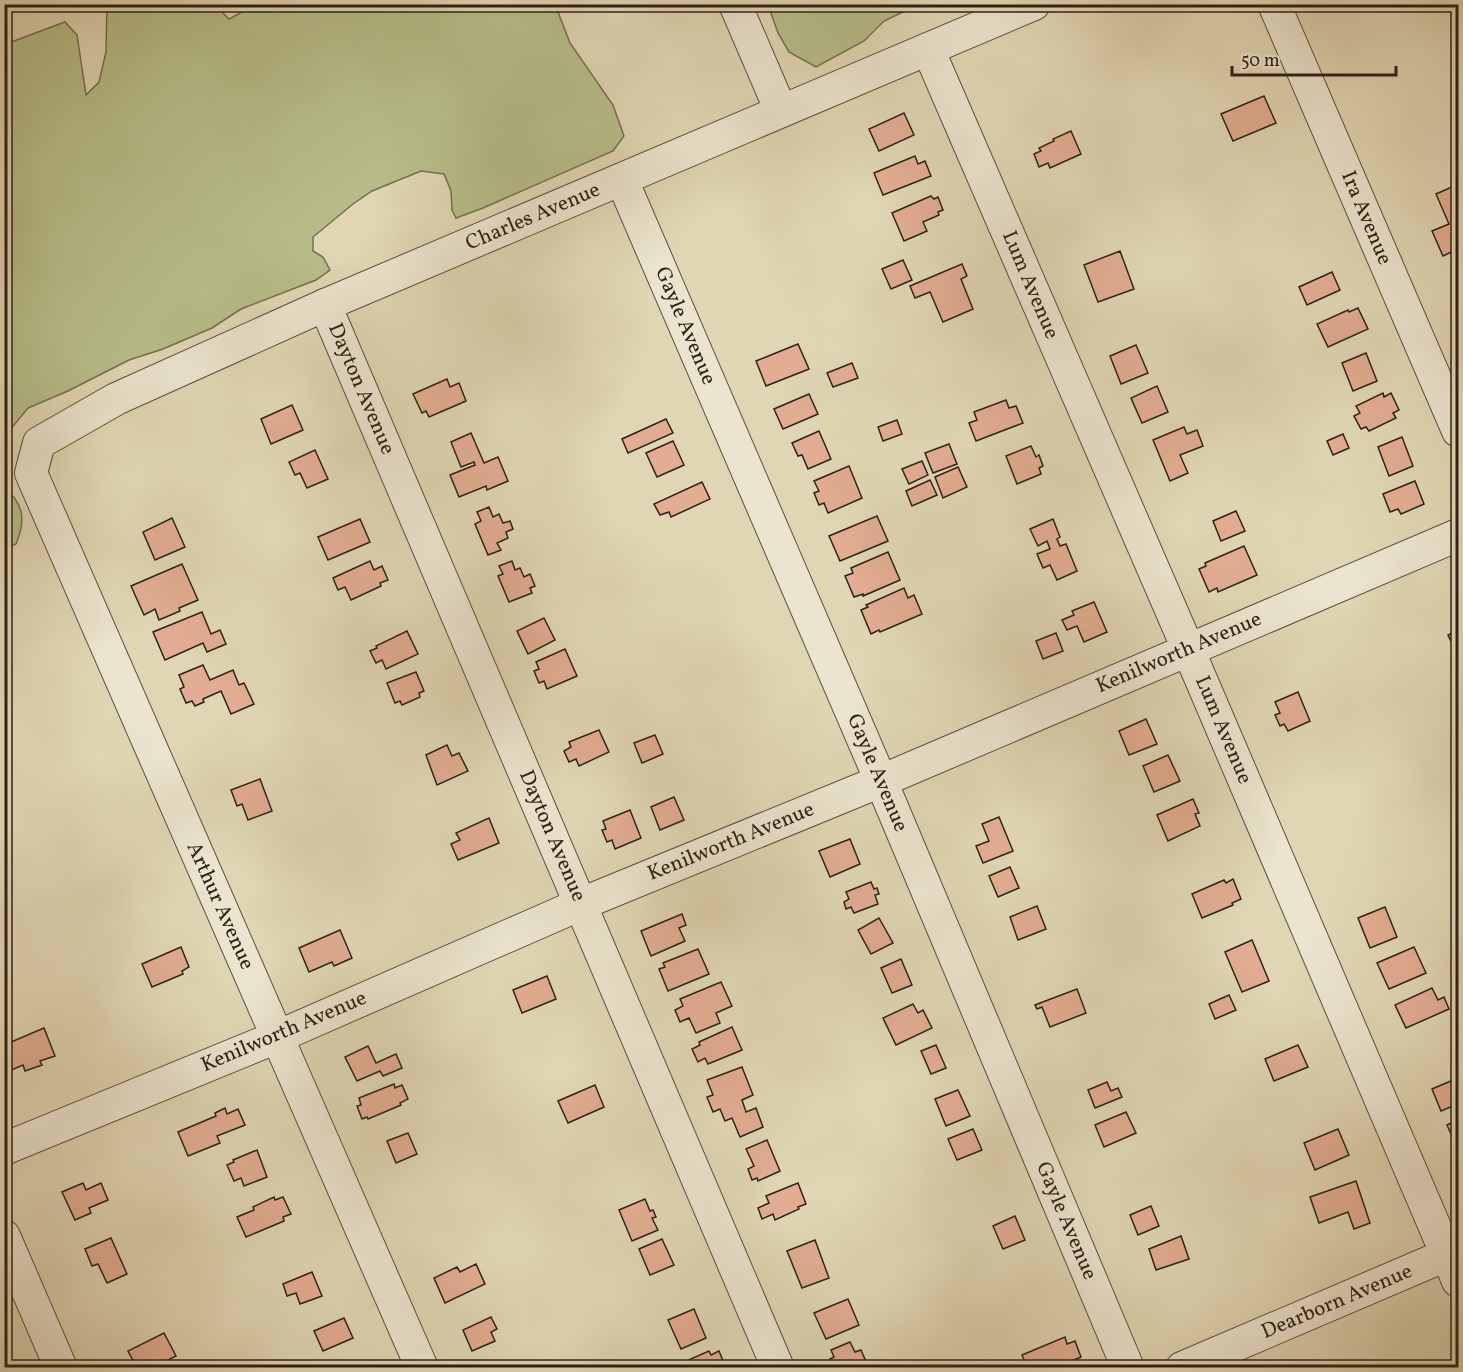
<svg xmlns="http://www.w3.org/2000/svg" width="1463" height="1372" viewBox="0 0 1463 1372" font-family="Vollkorn,serif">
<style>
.green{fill:#b7bd89;stroke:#736e50;stroke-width:1.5}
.building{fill:#e2ad92;stroke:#2f2017;stroke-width:1.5}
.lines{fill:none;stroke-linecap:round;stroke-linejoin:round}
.minor-casing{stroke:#5b4e3e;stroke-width:34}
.minor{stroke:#ebe4ce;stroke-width:32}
.labels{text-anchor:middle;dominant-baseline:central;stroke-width:4.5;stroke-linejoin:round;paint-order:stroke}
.street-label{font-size:21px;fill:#2f2017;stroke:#ebe4ce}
</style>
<rect width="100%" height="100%" fill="#e0d6b3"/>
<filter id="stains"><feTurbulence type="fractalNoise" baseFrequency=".00333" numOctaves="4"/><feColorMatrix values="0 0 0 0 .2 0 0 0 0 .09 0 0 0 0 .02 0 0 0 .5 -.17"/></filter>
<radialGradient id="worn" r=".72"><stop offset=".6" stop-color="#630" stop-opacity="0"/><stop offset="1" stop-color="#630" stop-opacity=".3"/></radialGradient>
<g class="green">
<path d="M255 5H552L558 12 570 43 613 105 624 136 613 151 483 208 456 218 452 210 451 191 444 174 421 171 372 191 353 204 313 237V251L323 257 330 270 316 280 241 309 212 328 163 349 129 360 68 391 28 408 5 436V41H14L65 22 77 35 86 95 99 82 106 52 107 5H215L229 19Z"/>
<path d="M768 5V4L917 5 884 21 864 41 816 67 789 52 778 33Z"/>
<path d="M4 487C24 504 26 520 16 544L5 549Z"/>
</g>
<g class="building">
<path d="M1264 96 1276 123 1233 141 1221 114Z"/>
<path d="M904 113 914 135 879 151 869 129Z"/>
<path d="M1071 131 1081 154 1050 168 1048 163 1039 167 1034 154 1041 151 1039 148 1054 141 1053 139Z"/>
<path d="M915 156 918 164 925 161 931 176 883 195 874 173Z"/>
<path d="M1454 186 1458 196V249L1443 256 1432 231 1449 224 1436 194Z"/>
<path d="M931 196 934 199 938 197 943 210 938 212 939 215 923 222 927 231 904 241 892 213Z"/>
<path d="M1120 251 1134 289 1098 302 1084 265Z"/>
<path d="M903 260 912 280 891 289 882 269Z"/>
<path d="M962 264 967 276 961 279 973 309 943 322 930 292 915 298 910 286Z"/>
<path d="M1332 272 1340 290 1307 305 1299 287Z"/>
<path d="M1358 308 1368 329 1328 347 1317 324 1348 310 1349 312Z"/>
<path d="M798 344 809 369 766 386 756 361Z"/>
<path d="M1136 345 1148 373 1121 384 1110 356Z"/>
<path d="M1366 353 1377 381 1353 391 1342 363Z"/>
<path d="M852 363 858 378 833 387 827 373Z"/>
<path d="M447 379 450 387 459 383 466 401 429 417 426 411 422 413 413 394Z"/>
<path d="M1157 386 1168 412 1142 423 1131 398Z"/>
<path d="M1383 393 1384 397 1391 393 1399 410 1393 413 1396 418 1369 431 1366 427 1361 429 1354 416 1360 413 1356 406Z"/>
<path d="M809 394 818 414 783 429 774 409Z"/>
<path d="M1006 400 1009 408 1016 406 1023 423 976 441 969 423 977 420 974 412Z"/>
<path d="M292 405 303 430 271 444 261 419Z"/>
<path d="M666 419 673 433 628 453 622 439Z"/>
<path d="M897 420 902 434 883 441 878 427Z"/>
<path d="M1184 427 1187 434 1197 430 1203 446 1180 455 1188 473 1170 481 1153 440Z"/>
<path d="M819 431 831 459 808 469 802 455 798 456 792 443Z"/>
<path d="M471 433 484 463 498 457 508 481 487 490 486 486 459 497 450 475 475 465 474 462 461 467 451 442Z"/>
<path d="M1343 434 1349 448 1333 455 1327 441Z"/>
<path d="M1402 437 1413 466 1389 476 1378 447Z"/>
<path d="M673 441 684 465 657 477 646 453Z"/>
<path d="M949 444 957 464 933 473 925 453Z"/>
<path d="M1031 446 1036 457 1039 455 1043 466 1039 468 1041 474 1017 484 1006 456Z"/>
<path d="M315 450 328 479 307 488 300 473 295 475 289 462Z"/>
<path d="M922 461 928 475 909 484 902 469Z"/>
<path d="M849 466 862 498 828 513 824 503 819 505 814 493 819 491 814 481Z"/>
<path d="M958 467 967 487 943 498 935 477Z"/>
<path d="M930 480 937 495 912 506 906 491Z"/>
<path d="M1415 481 1424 504 1401 514 1398 509 1390 512 1383 494Z"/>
<path d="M702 482 710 499 671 517 669 512 660 515 654 504Z"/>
<path d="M489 507 493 517 499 514 503 523 510 521 513 529 506 532 508 538 497 543 501 550 488 555 475 524 481 521 477 512Z"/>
<path d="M1236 511 1245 531 1221 541 1213 521Z"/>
<path d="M877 516 888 541 840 561 829 536Z"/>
<path d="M172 518 185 547 155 560 143 532Z"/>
<path d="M360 519 370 542 328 560 318 537Z"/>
<path d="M1053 519 1060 537 1057 539 1060 546 1066 544 1077 571 1057 580 1050 565 1043 568 1037 554 1050 549 1047 541 1038 546 1030 529Z"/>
<path d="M1244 546 1257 575 1218 592 1217 588 1209 592 1199 569 1206 566 1205 563Z"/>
<path d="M888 552 900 580 863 596V594L854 597 845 576 853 573 851 568Z"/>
<path d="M370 561 374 570 382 566 388 580 380 583 381 586 351 600 345 587 338 590 333 578Z"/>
<path d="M512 561 515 570 520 568 524 577 530 574 535 586 530 588 532 593 509 602 498 576 503 574 499 566Z"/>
<path d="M182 564 198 600 179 608 180 611 159 620 155 609 144 615 131 586Z"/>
<path d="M904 588 908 598 914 595 922 614 880 632 879 630 871 634 861 610 868 607 866 605Z"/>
<path d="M1094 602 1107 632 1084 642 1077 626 1067 630 1062 620 1074 615 1072 611Z"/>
<path d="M202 612 211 634 220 630 226 644 207 652 203 643 165 660 153 632Z"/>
<path d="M544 618 555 640 528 654 517 631Z"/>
<path d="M1458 630V653L1457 654 1448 635Z"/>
<path d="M407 631 418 654 386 669 382 660 376 663 370 651 377 648 376 646Z"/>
<path d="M1056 633 1063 651 1043 659 1036 641Z"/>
<path d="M565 649 577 676 547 689 544 681 539 683 534 671 539 669 536 662Z"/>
<path d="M203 665 210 680 233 670 239 685 244 683 254 704 231 714 221 691 203 699 204 702 195 706 192 701 186 703 180 689 184 687 179 675Z"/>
<path d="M416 672 424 691 419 693 420 697 402 705 400 701 395 703 387 683Z"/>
<path d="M1298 692 1310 721 1288 731 1284 724 1280 726 1275 715 1280 713 1275 702Z"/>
<path d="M1146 719 1157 744 1129 755 1119 731Z"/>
<path d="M599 730 609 752 579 766 576 759 569 762 564 751 571 747 569 742Z"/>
<path d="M655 735 663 754 642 763 634 743Z"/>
<path d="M447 745 452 756 459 753 468 771 437 785 426 755Z"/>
<path d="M1168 755 1180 781 1154 792 1143 766Z"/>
<path d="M260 779 272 811 248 820 242 804 237 806 231 790Z"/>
<path d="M674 797 684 820 660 830 651 807Z"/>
<path d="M1193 799 1199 813 1195 814 1200 826 1168 841 1157 815Z"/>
<path d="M630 810 641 838 615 849 612 840 607 842 602 830 606 829 603 821Z"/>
<path d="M999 817 1013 851 983 863 976 846 989 841 982 824Z"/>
<path d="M489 818 499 843 458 860 451 844 460 840 456 833Z"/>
<path d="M850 839 860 864 830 877 819 851Z"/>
<path d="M1010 867 1019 888 998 897 989 876Z"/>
<path d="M1233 879 1241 899 1232 903 1233 905 1202 918 1192 894 1224 880 1226 883Z"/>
<path d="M871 882 874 889 877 888 879 894 875 895 878 904 854 913 851 907 846 909 844 902 849 899 846 892Z"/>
<path d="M1037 906 1046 929 1018 940 1010 917Z"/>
<path d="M1385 907 1397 937 1370 948 1358 918Z"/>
<path d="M682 914 686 925 679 928 685 941 651 956 641 931Z"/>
<path d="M879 918 893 943 871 954 858 930Z"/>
<path d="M340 930 352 958 334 966 332 962 309 972 299 948Z"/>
<path d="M1252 940 1269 981 1242 992 1225 952Z"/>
<path d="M181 947 189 967 182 971 183 974 152 987 142 964Z"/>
<path d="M1414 947 1426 973 1389 989 1377 963Z"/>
<path d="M698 949 709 974 668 991 659 969 665 967 663 963Z"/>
<path d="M901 959 912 985 892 993 881 968Z"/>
<path d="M4 968 11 984 4 986Z"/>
<path d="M547 976 556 999 522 1013 513 990Z"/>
<path d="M721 982 732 1006 716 1013 720 1023 696 1033 689 1018 680 1022 675 1010 683 1006 680 999Z"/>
<path d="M1432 988 1438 1000 1444 997 1449 1009 1406 1028 1395 1005Z"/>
<path d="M1077 989 1086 1013 1050 1027 1042 1007 1037 1009 1035 1005Z"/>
<path d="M1229 995 1236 1010 1215 1019 1209 1004Z"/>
<path d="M913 1004 918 1013 923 1010 932 1028 896 1045 883 1018Z"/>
<path d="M732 1027 742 1050 708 1064 705 1058 698 1062 692 1049 700 1045 699 1042Z"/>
<path d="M44 1028 55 1056 40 1061 42 1065 25 1071 23 1065 9 1071 4 1060V1045Z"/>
<path d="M936 1045 946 1068 931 1074 921 1051Z"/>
<path d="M1298 1045 1308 1067 1274 1081 1265 1059Z"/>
<path d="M368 1046 376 1063 396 1054 402 1068 383 1076 380 1071 357 1081 345 1057Z"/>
<path d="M742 1067 753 1095 742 1100 746 1112 756 1108 763 1127 740 1137 732 1118 725 1121 720 1109 713 1112 707 1097 713 1095 707 1080Z"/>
<path d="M1458 1078V1104L1441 1111 1432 1089Z"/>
<path d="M1107 1082 1111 1091 1118 1088 1122 1097 1095 1108 1088 1090Z"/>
<path d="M394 1084 395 1088 402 1085 408 1099 400 1103 401 1105 368 1119 367 1117 362 1119 357 1106 361 1105 359 1098Z"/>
<path d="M595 1085 604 1107 568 1123 558 1101Z"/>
<path d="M958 1090 970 1116 946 1126 935 1099Z"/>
<path d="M225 1108 227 1114 238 1109 245 1125 217 1136 220 1143 188 1156 178 1132 216 1116 215 1113Z"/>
<path d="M1126 1112 1136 1133 1104 1147 1095 1125Z"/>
<path d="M1458 1120V1150L1447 1125Z"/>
<path d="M973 1129 982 1150 957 1160 948 1139Z"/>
<path d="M1338 1129 1349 1155 1315 1170 1304 1143Z"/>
<path d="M408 1133 417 1154 396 1163 387 1141Z"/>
<path d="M767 1140 780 1171 758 1181 757 1178 752 1180 748 1169 754 1166 746 1149Z"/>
<path d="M257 1150 267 1177 244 1186 241 1178 234 1181 227 1165 234 1162 233 1160Z"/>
<path d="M1356 1181 1370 1223 1354 1229 1348 1212 1319 1223 1310 1197Z"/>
<path d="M83 1183 86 1190 101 1183 108 1200 89 1208 91 1213 75 1220 62 1192Z"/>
<path d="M798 1183 806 1204 798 1207 799 1209 775 1220 773 1214 762 1219 758 1208 769 1203 766 1196Z"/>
<path d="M274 1197 275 1200 283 1197 291 1214 283 1217 284 1221 246 1237 237 1217 254 1210 253 1207Z"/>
<path d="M645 1199 650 1211 653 1210 656 1217 652 1218 658 1230 632 1241 619 1210Z"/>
<path d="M1151 1206 1159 1226 1138 1235 1130 1215Z"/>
<path d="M1015 1216 1025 1240 1003 1249 993 1226Z"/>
<path d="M1181 1236 1189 1259 1156 1270 1149 1249Z"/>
<path d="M111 1238 127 1274 107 1283 98 1264 92 1266 85 1249Z"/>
<path d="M662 1239 674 1265 650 1275 639 1249Z"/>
<path d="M815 1240 829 1278 802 1288 787 1251Z"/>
<path d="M476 1264 485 1284 445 1303 434 1278 457 1267 460 1272Z"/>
<path d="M312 1272 322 1296 300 1304 296 1293 287 1296 283 1284Z"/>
<path d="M848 1299 859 1325 826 1339 814 1313Z"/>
<path d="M694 1309 706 1338 681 1349 668 1320Z"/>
<path d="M491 1317 497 1329 491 1332 495 1341 472 1351 463 1330Z"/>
<path d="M344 1318 353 1338 323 1351 314 1331Z"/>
<path d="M164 1333 176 1356 153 1368H137L128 1351Z"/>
<path d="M1065 1337 1067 1344 1075 1341 1081 1357 1064 1364 1065 1368H1027L1022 1355Z"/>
<path d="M850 1342 855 1352 861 1350 867 1364 860 1368H833L830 1359 834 1357 831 1350Z"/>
<path d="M709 1351 711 1355 719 1351 726 1368H679L677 1365Z"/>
</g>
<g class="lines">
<defs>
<g id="minor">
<path d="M735 4 781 111"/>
<path d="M1274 4 1458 431"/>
<path d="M928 49 1188 649 1458 1281"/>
<path d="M622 180 881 781 1128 1368"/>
<path d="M325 305 778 1368"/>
<path d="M4 1149 277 1037 581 904 881 781 1458 535"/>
<path d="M4 1236 61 1368"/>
<path d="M422 1368 31 473 39 443 116 399 325 305 1034 4"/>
<path d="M1182 1368 1458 1250"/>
</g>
</defs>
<use href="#minor" class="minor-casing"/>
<use href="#minor" class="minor"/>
</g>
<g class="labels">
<g class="street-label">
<text transform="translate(533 217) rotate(-23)">Charles Avenue</text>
<text transform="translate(1366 218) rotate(67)">Ira Avenue</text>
<text transform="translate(1030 285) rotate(67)">Lum Avenue</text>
<text transform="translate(685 326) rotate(67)">Gayle Avenue</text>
<text transform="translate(361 389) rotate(67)">Dayton Avenue</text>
<text transform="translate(1179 653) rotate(-23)">Kenilworth Avenue</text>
<text transform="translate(1223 730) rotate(67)">Lum Avenue</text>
<text transform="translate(877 773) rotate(67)">Gayle Avenue</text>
<text transform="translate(552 836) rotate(67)">Dayton Avenue</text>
<text transform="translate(731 842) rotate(-22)">Kenilworth Avenue</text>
<text transform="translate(220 906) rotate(66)">Arthur Avenue</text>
<text transform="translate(284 1032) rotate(-23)">Kenilworth Avenue</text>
<text transform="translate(1066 1221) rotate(67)">Gayle Avenue</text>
<text transform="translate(1337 1302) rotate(-23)">Dearborn Avenue</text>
</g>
</g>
<rect width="1463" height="1372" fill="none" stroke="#e0d6b3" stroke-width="24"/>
<rect x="6" y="6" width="1451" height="1360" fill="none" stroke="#2f2017" stroke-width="3"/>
<rect x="12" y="12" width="1439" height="1348" fill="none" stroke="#2f2017" stroke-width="1.5"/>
<path d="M1232 66v9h164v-9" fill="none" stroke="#2f2017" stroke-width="3"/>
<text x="1241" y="66" font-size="18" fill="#2f2017" stroke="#ebe4ce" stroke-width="4.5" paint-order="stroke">50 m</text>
<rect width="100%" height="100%" filter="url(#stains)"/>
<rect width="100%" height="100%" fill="url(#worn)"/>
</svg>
